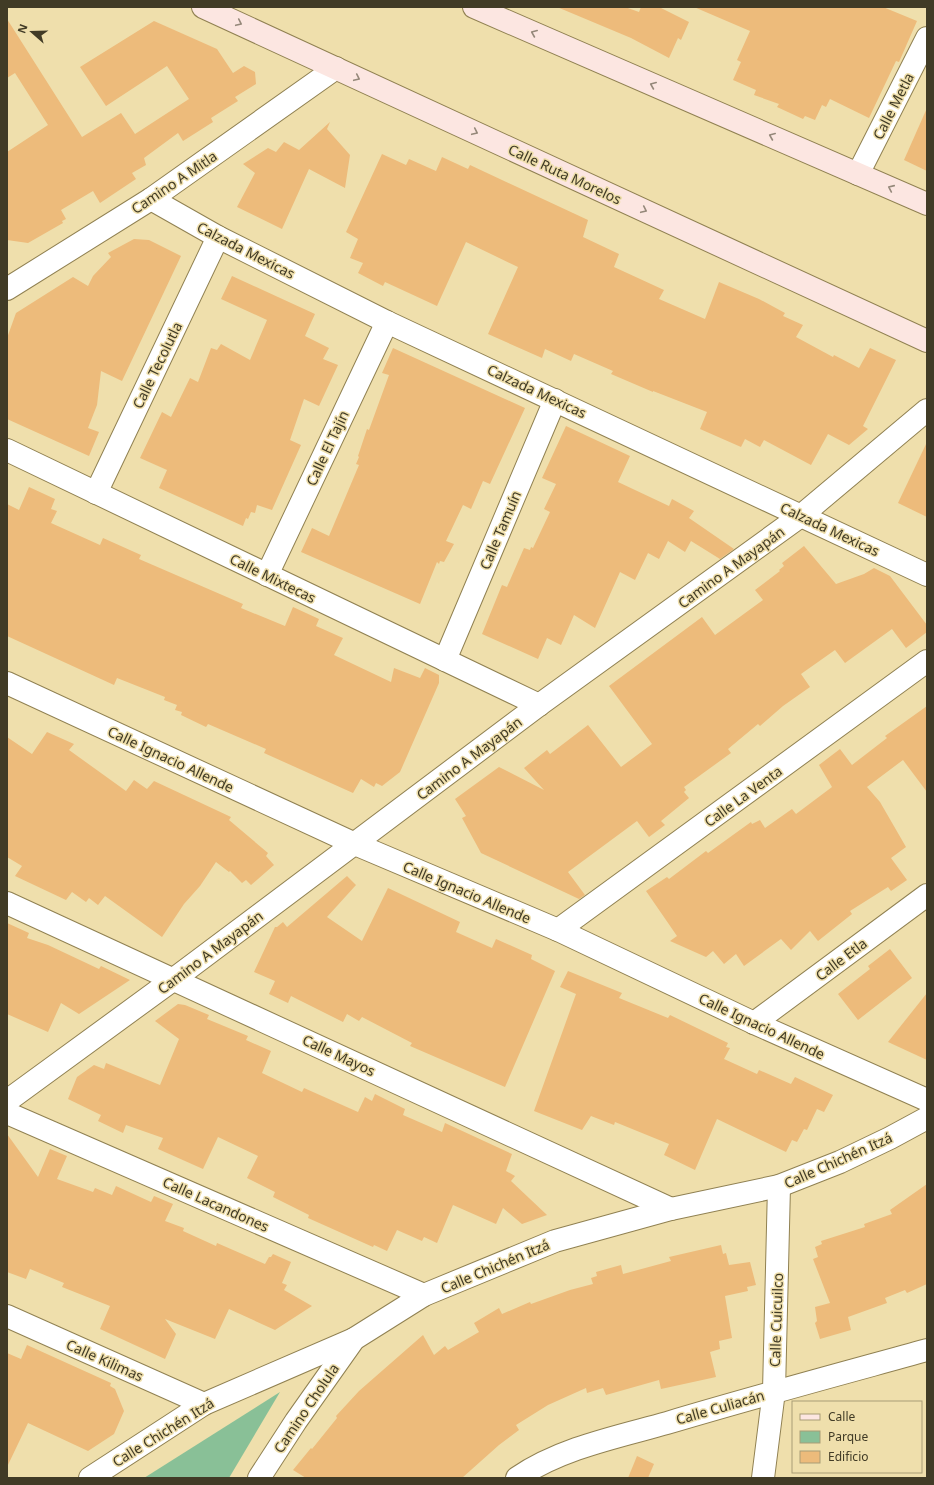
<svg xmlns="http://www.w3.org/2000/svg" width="934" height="1485" viewBox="0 0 934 1485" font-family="'Noto Sans',sans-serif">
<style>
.green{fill:#89c097}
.building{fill:#edbb7b}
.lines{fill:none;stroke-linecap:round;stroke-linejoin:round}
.minor-casing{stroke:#908152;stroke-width:24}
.tertiary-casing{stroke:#908152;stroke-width:24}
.secondary-casing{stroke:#908152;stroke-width:24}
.minor{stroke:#fff;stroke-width:22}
.tertiary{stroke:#fff;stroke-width:22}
.secondary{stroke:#fce6e1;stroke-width:22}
.oneway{stroke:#95887a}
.labels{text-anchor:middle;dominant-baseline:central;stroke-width:3;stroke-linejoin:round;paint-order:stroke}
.street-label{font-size:14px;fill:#413b26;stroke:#efdfac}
</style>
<rect width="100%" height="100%" fill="#efdfac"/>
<path class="green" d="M280 1392 229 1478H144Z"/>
<g class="building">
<path d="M557 7H625L639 12 641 7H659L689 22 681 40 678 38 669 58 631 38Z"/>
<path d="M694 7H883L917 21 899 62 896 61 869 118 830 99 826 107 822 105 815 120 805 116 803 119 777 107 779 104 754 95 756 90 733 80 741 62 737 60 750 31Z"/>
<path d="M7 19 82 137 121 113 135 134 189 99 167 66 106 106 80 67 154 21 217 49 233 73 244 66 255 72 256 84 235 97 238 101 211 118 213 122 183 141 178 133 144 158 146 165 132 173 136 179 100 203 93 191 61 210 66 219 62 221 63 223 28 243 7 240V152L48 125 15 73 7 78Z"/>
<path d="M927 108V171L904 160Z"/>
<path d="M330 122 327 129 350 155 345 188 309 169 282 229 237 207 255 173 243 164 268 148 276 152 284 142 299 150Z"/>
<path d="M382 154 406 165 409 159 436 171 442 157 468 169 470 165 588 220 583 237 619 254 614 267 664 290 659 299 705 319 719 282 759 299 785 313 783 316 803 325 796 337 833 357 834 355 859 368 870 348 896 360 863 426 868 429 849 445 828 434 811 465 764 440 760 447 745 439 741 447 700 429 707 412 653 391V392L611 374 613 371 574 354 571 361 545 349 542 358 488 334 518 267 466 242 437 306 385 282 383 286 358 273 363 263 350 258 358 239 346 232Z"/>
<path d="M134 239 149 240 181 256 122 381 101 371 97 405 88 428 99 432 89 456 7 419V338L16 313 73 277 88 286 93 276 111 257 108 253Z"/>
<path d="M232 276 315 314 305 336 329 348 323 359 338 365 319 406 304 399 290 440 301 445 272 510 257 505 255 513 251 512 248 519 246 518 243 526 159 488 167 470 140 458 162 412 171 417 190 378 198 382 211 348 217 350 221 344 250 360 267 320 221 299Z"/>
<path d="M393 348 525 408 490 484 483 481 471 509 463 505 446 541 454 544 444 562 440 561 439 564 437 562 420 604 301 552 312 528 329 536 359 465 356 464 359 457 358 456 367 429 369 430 389 375 382 373Z"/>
<path d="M566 426 630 456 618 482 669 506 672 499 694 511 689 518 734 549 720 559 691 541 685 552 668 541 659 559 648 553 635 580 620 572 595 628 574 615 561 645 547 638 538 659 482 634 502 585 507 587 524 548 530 550 531 547 533 548 550 512 544 509 556 484 542 478Z"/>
<path d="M927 442V517L898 503Z"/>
<path d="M29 487 55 499 51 509 57 511 51 523 100 545 103 538 141 555 139 559 243 604 241 608 285 626 293 607 319 619 316 626 343 638 334 655 391 682 394 668 420 678 425 668 439 675V683L400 772 382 786 376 783 374 787 361 779 353 793 264 753 266 749 208 724 206 727 181 715 182 712 175 710 177 705 164 700 165 697 117 678 114 685 7 636V504L19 510Z"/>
<path d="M804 546 836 584 864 574 874 568 890 576 927 625V632L906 648 892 629 845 663 835 650 801 674 810 687 783 706 760 726 758 724 728 749 731 753 684 787 686 790 684 792 689 798 661 821 665 825 649 837 637 821 568 872 585 895 579 899 481 853 462 818 466 816 455 799 499 767 544 790 524 768 547 750 550 754 588 725 621 767 652 744 609 686 702 617 715 635 763 600 755 590 780 571 779 570 784 566 782 563Z"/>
<path d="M927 706V792L903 760 867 787 880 802 906 847 891 858 907 880 891 891 888 887 850 911 852 914 818 941 810 931 791 950 781 939 744 966 736 954 724 964 713 951 706 957 670 941 677 936 646 891 667 877 669 879 706 851 708 853 751 822 752 824 760 820 765 828 792 809 796 814 832 787 819 765 840 749 852 765 887 738 885 736Z"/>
<path d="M47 732 74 744 69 750 126 791 134 780 147 789 154 781 231 817 229 820 268 853 266 856 274 865 251 885 246 880 242 883 230 871 229 872 216 862 200 886 184 904 162 937 105 896 98 905 89 898 86 902 72 892 66 900 15 876 22 866 7 857V737L32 754Z"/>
<path d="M347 876 356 885 327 917 362 941 388 888 460 922 456 932 492 948 496 939 532 955 531 959 555 971 505 1087 410 1046 412 1043 362 1017 359 1021 347 1014 343 1022 291 996 288 1003 269 994 275 981 254 972 275 927H277L283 922 287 927Z"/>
<path d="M7 923 29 933 27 938 48 945 99 969 101 966 130 980 79 1014 61 1003 48 1032 7 1014Z"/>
<path d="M890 949 912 978 858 1020 838 994 870 969 868 966Z"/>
<path d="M568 971 622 993 619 998 668 1018 670 1015 728 1043 726 1047 730 1048 724 1059 757 1074 759 1070 791 1084 795 1077 833 1095 824 1112 817 1109 807 1130 804 1129 797 1142 792 1140 786 1152 717 1119 695 1170 664 1155 669 1144 615 1122 614 1125 591 1116 582 1130 534 1111 576 994 560 987Z"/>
<path d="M927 993V1060L888 1042Z"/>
<path d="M178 1004 185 1005 209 1015 207 1019 248 1036 246 1040 271 1051 262 1073 302 1092 304 1088 358 1112 365 1097 372 1101 375 1094 405 1109 403 1115 442 1132 445 1123 512 1154 506 1171 515 1176 511 1181 547 1215 522 1224 503 1208 496 1224 453 1205 437 1243 424 1237 422 1241 397 1230 387 1251 374 1245 373 1247 308 1218 309 1215 273 1197 275 1192 247 1178 258 1156 218 1137 203 1169 158 1149 163 1138 126 1125 123 1133 98 1121 101 1115 68 1099 77 1077 94 1065 104 1069 106 1063 160 1085 179 1039 155 1021Z"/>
<path d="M7 1134 38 1177 50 1149 67 1156 57 1179 93 1192 95 1188 112 1195 116 1186 151 1202 154 1196 173 1204 165 1221 184 1228 183 1231 216 1246 217 1243 265 1264 269 1257H271L273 1254 291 1262 282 1283 287 1285 284 1290 312 1306 275 1330 229 1309 215 1339 165 1319 176 1334 165 1359 100 1329 110 1306 62 1287 64 1283 30 1269 26 1279 7 1272Z"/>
<path d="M927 1184V1284L907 1293 905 1290 885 1298 887 1303 848 1317 851 1330 820 1339 815 1323 817 1321 815 1307 830 1303 813 1259 818 1257 815 1247 822 1244 821 1241 865 1227 864 1224 892 1214 890 1210Z"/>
<path d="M721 1245 723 1254 726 1253 729 1265 750 1262 756 1285 747 1287 748 1291 725 1296 732 1338 719 1341 720 1349 710 1352 716 1377 661 1389 659 1380 606 1395 603 1388 587 1393 586 1388 548 1405 516 1425 519 1430 499 1445 462 1478H306L293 1470 311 1448 312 1449 337 1418 336 1416 359 1391 423 1335 434 1355 445 1346 448 1350 479 1332 474 1323 499 1308 502 1314 530 1302 531 1304 570 1290 593 1284 591 1278 597 1276 596 1272 621 1265 623 1274 671 1261 669 1257Z"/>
<path d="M27 1345 111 1383 110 1386 115 1389 124 1411 114 1434 88 1451 28 1423 7 1467V1353L21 1359Z"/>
<path d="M637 1456 654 1464 648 1478H628Z"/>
</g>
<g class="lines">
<defs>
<g id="minor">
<path d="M858 174 927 38"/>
<path d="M151 199 218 237 387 322 927 575"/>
<path d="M7 450 539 705"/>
<path d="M96 493 218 237"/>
<path d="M267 575 387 322"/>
<path d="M445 660 555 400"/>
<path d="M7 903 671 1209"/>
<path d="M558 930 927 661"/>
<path d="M754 1023 927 895"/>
<path d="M7 1101 174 979 539 705 802 515 927 410"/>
<path d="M7 1113 424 1295"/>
<path d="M7 1316 204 1404"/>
<path d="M90 1478 204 1404 354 1339"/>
<path d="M517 1478C561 1448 617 1437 667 1423 754 1397 840 1374 927 1350"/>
<path d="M763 1478 774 1391 779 1186"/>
</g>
<g id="tertiary">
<path d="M7 289 151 199 336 68"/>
<path d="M7 683 355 844 558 930 754 1023 927 1100"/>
<path d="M259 1478 296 1421 354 1339 424 1295 555 1241 671 1209 779 1186 840 1162 890 1138 927 1118"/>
</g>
<g id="secondary">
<path d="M203 7 927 341"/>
<path d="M474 7 927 204"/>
</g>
</defs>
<use href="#minor" class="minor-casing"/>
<use href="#tertiary" class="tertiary-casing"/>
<use href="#secondary" class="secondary-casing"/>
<use href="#minor" class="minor"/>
<use href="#tertiary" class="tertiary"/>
<use href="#secondary" class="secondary"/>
</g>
<defs><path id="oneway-chevron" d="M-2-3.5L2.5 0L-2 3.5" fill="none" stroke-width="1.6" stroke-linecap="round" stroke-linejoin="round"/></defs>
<g class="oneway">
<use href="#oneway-chevron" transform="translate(239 23) rotate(25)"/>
<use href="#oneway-chevron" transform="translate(534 33) rotate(-157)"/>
<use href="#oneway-chevron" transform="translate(357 78) rotate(25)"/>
<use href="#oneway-chevron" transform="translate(653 85) rotate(-157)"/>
<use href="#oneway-chevron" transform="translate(475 132) rotate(25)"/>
<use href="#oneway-chevron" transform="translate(772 136) rotate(-157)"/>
<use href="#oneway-chevron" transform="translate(891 188) rotate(-156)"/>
<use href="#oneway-chevron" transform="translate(644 210) rotate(25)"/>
</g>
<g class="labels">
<g class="street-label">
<text transform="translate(893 106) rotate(-63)">Calle Metla</text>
<text transform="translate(565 174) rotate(25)">Calle Ruta Morelos</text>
<text transform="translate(174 182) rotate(-34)">Camino A Mitla</text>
<text transform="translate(246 250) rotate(27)">Calzada Mexicas</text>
<text transform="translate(157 365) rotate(-64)">Calle Tecolutla</text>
<text transform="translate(537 391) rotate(25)">Calzada Mexicas</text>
<text transform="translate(327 448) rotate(-65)">Calle El Tajín</text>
<text transform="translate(830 529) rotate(25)">Calzada Mexicas</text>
<text transform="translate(500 530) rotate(-67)">Calle Tamuín</text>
<text transform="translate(731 567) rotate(-36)">Camino A Mayapán</text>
<text transform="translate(273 578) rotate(26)">Calle Mixtecas</text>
<text transform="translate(469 758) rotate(-37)">Camino A Mayapán</text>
<text transform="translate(171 759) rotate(25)">Calle Ignacio Allende</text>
<text transform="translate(743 796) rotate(-36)">Calle La Venta</text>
<text transform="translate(467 892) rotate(23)">Calle Ignacio Allende</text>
<text transform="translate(210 952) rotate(-37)">Camino A Mayapán</text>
<text transform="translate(841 959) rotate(-37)">Calle Etla</text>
<text transform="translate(762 1026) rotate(25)">Calle Ignacio Allende</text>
<text transform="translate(339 1055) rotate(25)">Calle Mayos</text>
<text transform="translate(838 1160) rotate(-24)">Calle Chichén Itzá</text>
<text transform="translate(216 1204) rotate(24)">Calle Lacandones</text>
<text transform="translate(495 1266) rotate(-23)">Calle Chichén Itzá</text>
<text transform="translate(776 1320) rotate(-88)">Calle Cuicuilco</text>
<text transform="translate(105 1360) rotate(24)">Calle Kilimas</text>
<text transform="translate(720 1407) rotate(-16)">Calle Culiacán</text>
<text transform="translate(306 1408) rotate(-56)">Camino Cholula</text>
<text transform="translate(163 1432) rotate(-32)">Calle Chichén Itzá</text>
</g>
</g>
<rect width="934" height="1485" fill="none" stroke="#413b26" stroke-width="16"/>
<rect x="792" y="1401" width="130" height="72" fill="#efdfac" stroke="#a99d76"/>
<rect x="800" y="1414" width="20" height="6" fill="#fce6e1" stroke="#a99d76"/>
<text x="828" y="1421" font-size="12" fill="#413b26">Calle</text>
<rect x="800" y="1431" width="20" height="12" fill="#89c097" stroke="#a99d76"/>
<text x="828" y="1441" font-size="12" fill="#413b26">Parque</text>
<rect x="800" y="1451" width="20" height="12" fill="#edbb7b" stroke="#a99d76"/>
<text x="828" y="1461" font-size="12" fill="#413b26">Edificio</text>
<g transform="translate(32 32) rotate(290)" stroke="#efdfac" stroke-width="3" paint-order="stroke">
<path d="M0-3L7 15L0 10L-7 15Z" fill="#413b26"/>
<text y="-6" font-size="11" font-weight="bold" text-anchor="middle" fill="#413b26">N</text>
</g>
</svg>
